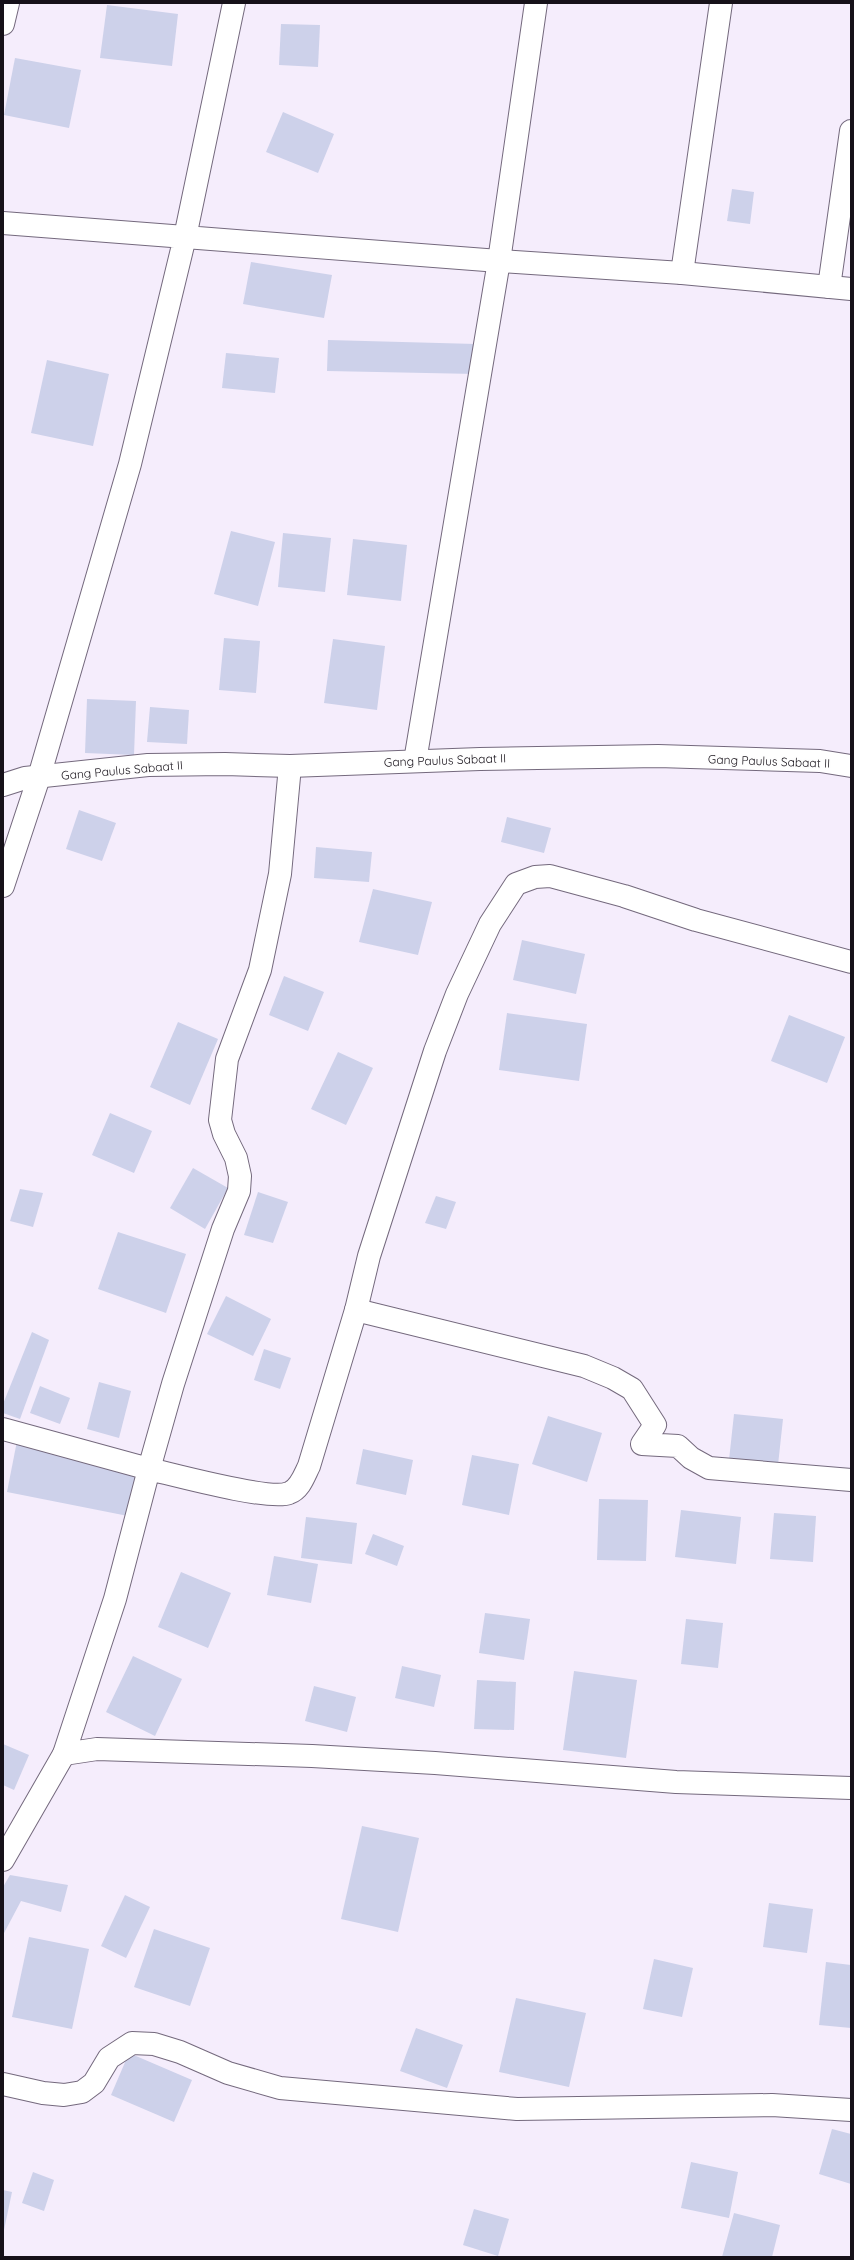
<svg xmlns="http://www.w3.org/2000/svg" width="854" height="2260" viewBox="0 0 854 2260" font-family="Quicksand,sans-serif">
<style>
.building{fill:#cdd1ea}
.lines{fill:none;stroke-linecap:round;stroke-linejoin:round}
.street-casing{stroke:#74697d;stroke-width:24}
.street{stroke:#fff;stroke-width:22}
.labels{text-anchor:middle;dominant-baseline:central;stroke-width:4;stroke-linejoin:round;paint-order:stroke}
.street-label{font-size:12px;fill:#161119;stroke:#fefefe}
</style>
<rect width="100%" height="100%" fill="#f5edfc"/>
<g class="building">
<path d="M107 5 178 14 172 66 100 58Z"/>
<path d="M281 24 320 25 318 67 279 65Z"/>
<path d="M15 58 81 70 69 128 4 115Z"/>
<path d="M283 112 334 134 318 173 266 152Z"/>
<path d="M732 189 754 192 750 224 727 221Z"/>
<path d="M251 262 332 275 324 318 243 304Z"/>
<path d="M328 340 476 344V374L327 371Z"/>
<path d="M226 353 279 358 275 393 222 388Z"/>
<path d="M47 360 109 374 93 446 31 433Z"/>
<path d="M231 531 275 542 258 606 214 594Z"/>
<path d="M283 533 331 538 325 592 278 587Z"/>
<path d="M353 539 407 545 401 601 347 595Z"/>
<path d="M224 638 260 641 256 693 219 690Z"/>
<path d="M333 639 385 646 377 710 324 703Z"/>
<path d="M87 699 136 701 134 755 85 753Z"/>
<path d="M150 707 189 710 187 744 147 742Z"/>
<path d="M79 810 116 823 102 861 66 849Z"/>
<path d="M507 817 551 828 544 853 501 842Z"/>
<path d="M316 847 372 852 369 882 314 878Z"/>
<path d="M373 889 432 902 418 955 359 942Z"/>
<path d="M522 940 585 954 576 994 513 980Z"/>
<path d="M284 976 324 992 308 1031 269 1015Z"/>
<path d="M507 1013 587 1024 579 1081 499 1070Z"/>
<path d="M789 1015 845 1037 827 1083 771 1061Z"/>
<path d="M178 1022 218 1039 190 1105 150 1087Z"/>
<path d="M338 1052 373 1068 346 1125 311 1109Z"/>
<path d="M110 1113 152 1131 134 1173 92 1155Z"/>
<path d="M193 1168 228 1188 205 1229 170 1208Z"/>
<path d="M20 1189 43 1193 33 1227 10 1221Z"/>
<path d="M258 1192 288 1202 273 1243 244 1235Z"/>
<path d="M436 1196 456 1202 446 1229 425 1223Z"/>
<path d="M118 1232 186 1254 166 1313 98 1289Z"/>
<path d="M226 1296 271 1319 253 1356 207 1334Z"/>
<path d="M32 1332 49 1340 20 1419 3 1413V1404Z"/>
<path d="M264 1349 291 1358 280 1389 254 1380Z"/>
<path d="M99 1382 131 1391 119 1438 87 1429Z"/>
<path d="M40 1386 70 1398 60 1424 30 1413Z"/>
<path d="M734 1414 783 1419 778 1465 729 1460Z"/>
<path d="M548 1416 602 1433 587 1482 532 1464Z"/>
<path d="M17 1441 142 1470 133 1517 7 1492Z"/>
<path d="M363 1449 413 1460 406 1495 356 1484Z"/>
<path d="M472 1455 519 1464 509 1515 462 1505Z"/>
<path d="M599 1499 648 1500 646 1561 597 1560Z"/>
<path d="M681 1510 741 1517 736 1564 675 1557Z"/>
<path d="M774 1513 816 1516 813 1562 770 1559Z"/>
<path d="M306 1517 357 1523 352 1564 301 1558Z"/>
<path d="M373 1534 404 1546 397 1566 365 1554Z"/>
<path d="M274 1556 318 1564 311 1603 267 1595Z"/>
<path d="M181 1572 231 1593 208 1648 158 1627Z"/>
<path d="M485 1613 530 1619 524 1660 479 1653Z"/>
<path d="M686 1619 723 1623 718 1668 681 1664Z"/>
<path d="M133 1656 182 1679 155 1736 106 1712Z"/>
<path d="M402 1666 441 1675 434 1707 395 1698Z"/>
<path d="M574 1671 637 1680 626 1758 563 1750Z"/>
<path d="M477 1680 516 1682 514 1730 474 1729Z"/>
<path d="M314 1686 356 1697 347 1732 305 1721Z"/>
<path d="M3 1744 29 1755 14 1790 3 1785Z"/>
<path d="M362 1826 419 1838 398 1932 341 1919Z"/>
<path d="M10 1875 68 1885 61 1912 21 1901 3 1935V1887Z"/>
<path d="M125 1895 150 1907 126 1958 101 1946Z"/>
<path d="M769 1903 813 1909 807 1953 763 1947Z"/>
<path d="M154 1929 210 1948 190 2006 134 1987Z"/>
<path d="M29 1937 89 1949 72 2029 12 2017Z"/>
<path d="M654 1959 693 1968 682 2017 643 2009Z"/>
<path d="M826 1962 851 1965V2028L819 2025Z"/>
<path d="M516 1998 586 2013 569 2087 499 2072Z"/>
<path d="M416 2028 463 2045 447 2088 400 2071Z"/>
<path d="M129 2053 192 2080 174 2122 111 2095Z"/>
<path d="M832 2129 851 2134V2184L819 2174Z"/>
<path d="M691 2162 738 2172 729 2218 681 2208Z"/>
<path d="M33 2172 54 2180 44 2211 22 2203Z"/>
<path d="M3 2190 12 2192 4 2230H3Z"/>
<path d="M474 2209 509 2219 498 2256 463 2245Z"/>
<path d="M734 2213 780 2225 772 2257H722Z"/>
</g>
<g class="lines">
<defs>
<g id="street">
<path d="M234 3 185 237 499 261 682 273 851 289"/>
<path d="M3 24 8 3"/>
<path d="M3 223 185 237 130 464 39 777 3 886"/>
<path d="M682 273 721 3"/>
<path d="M829 287 851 131"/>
<path d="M415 761 499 261 536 3"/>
<path d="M3 785 25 778 148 765 225 764 290 766 480 759 658 756 820 761 851 766"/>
<path d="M851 962 696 920 624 896 550 876 535 877 516 884 490 924 457 994 435 1051 369 1256 356 1310 309 1466C304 1476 300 1489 289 1493 270 1501 175 1475 149 1469L115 1599 64 1754 97 1749 312 1756 435 1763 676 1782 851 1788"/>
<path d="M356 1310 584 1366 613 1378 632 1389 655 1425 642 1444 678 1446 691 1458 709 1468 851 1480"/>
<path d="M3 1429 149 1469 173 1384 223 1229 239 1191 240 1176 236 1158 224 1134 220 1120 227 1059 260 970 280 874 290 766"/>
<path d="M3 1860 64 1754"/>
<path d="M3 2084 43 2093 64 2095 82 2092 94 2083 109 2058 132 2043 154 2044 180 2052 228 2073 280 2088 517 2109 772 2105 851 2110"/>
</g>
</defs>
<use href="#street" class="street-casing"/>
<use href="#street" class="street"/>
</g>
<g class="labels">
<g class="street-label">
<text transform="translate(445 760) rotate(-2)">Gang Paulus Sabaat II</text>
<text transform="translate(769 761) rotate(2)">Gang Paulus Sabaat II</text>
<text transform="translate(122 770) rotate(-5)">Gang Paulus Sabaat II</text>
</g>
</g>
<rect width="854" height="2260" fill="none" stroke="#161119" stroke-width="8"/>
</svg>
